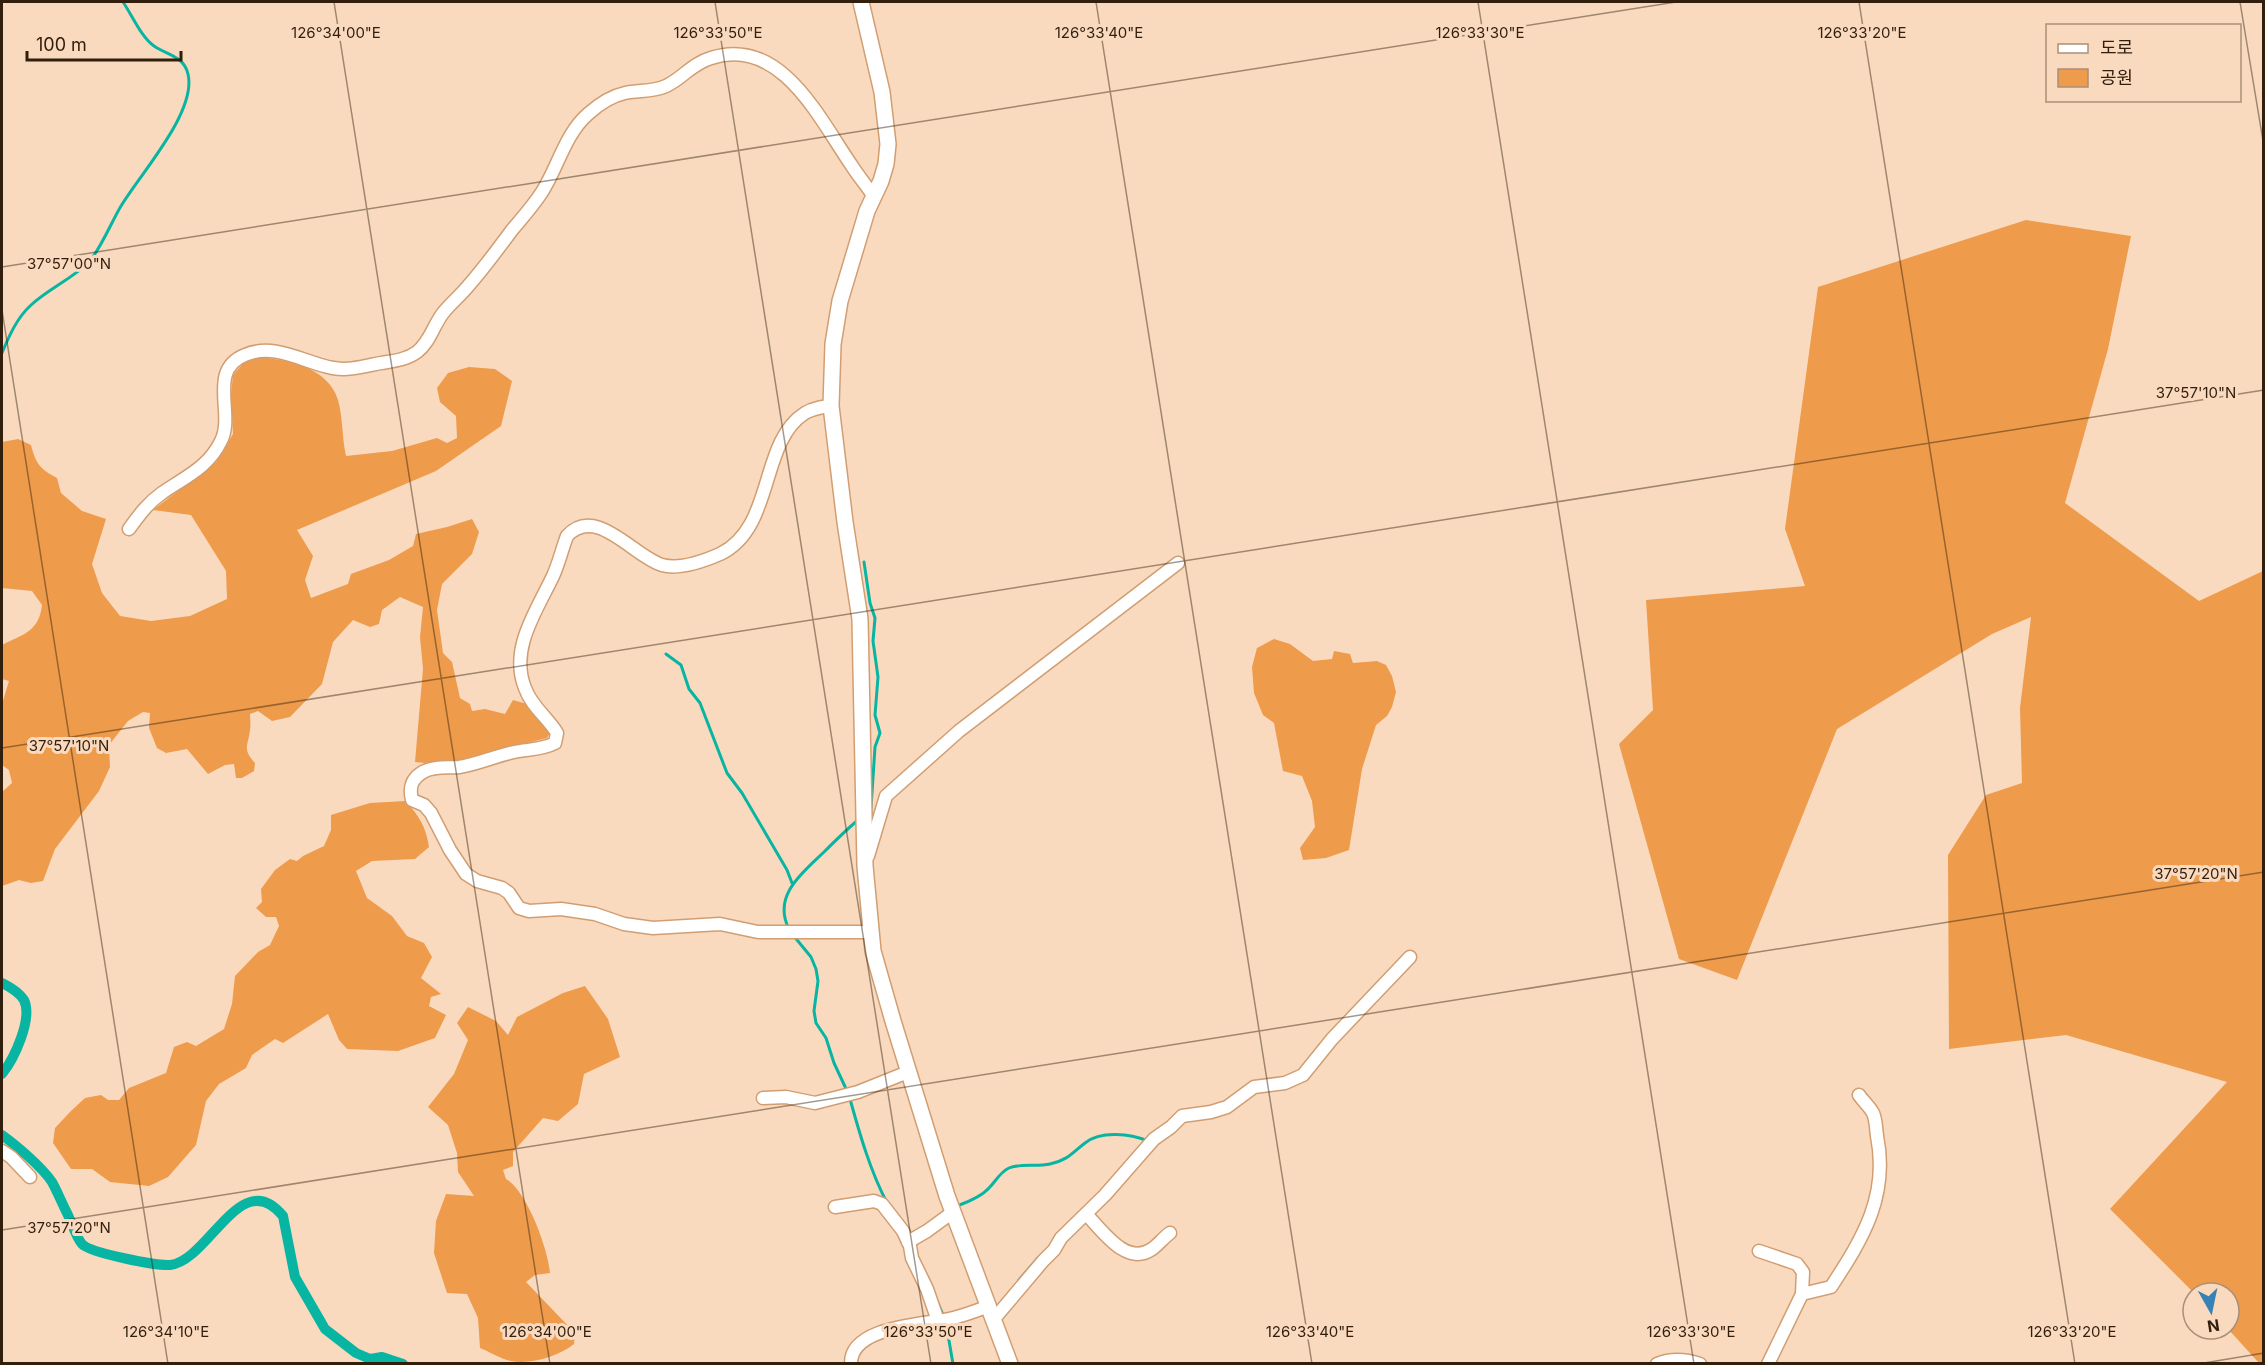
<svg xmlns="http://www.w3.org/2000/svg" width="2265" height="1365" viewBox="0 0 2265 1365" font-family="Inter,'Noto Sans KR',sans-serif">
<style>
.green{fill:#ee9b4b}
.lines{fill:none;stroke-linecap:round;stroke-linejoin:round}
.stream{stroke:#08b4a2;stroke-width:3}
.canal{stroke:#08b4a2;stroke-width:10}
.minor-casing{stroke:#d19e72;stroke-width:15}
.major-casing{stroke:#d19e72;stroke-width:18}
.minor{stroke:#fff;stroke-width:12}
.major{stroke:#fff;stroke-width:15}
.ticks{fill:none;stroke:#311e0c;stroke-width:1.5;stroke-opacity:0.45}
.ticks-label{font-size:15px;text-anchor:middle;fill:#311e0c;stroke:#fadabf;stroke-width:6;stroke-linejoin:round;paint-order:stroke}
</style>
<rect width="100%" height="100%" fill="#fadabf"/>
<g class="green">
<path d="M2026 220 2131 236 2108 349 2065 503 2199 601 2263 571V1363H2259L2228 1329 2229 1293H2194L2110 1209 2227 1082 2066 1035 1949 1049 1948 855 1986 795 2022 783 2020 708 2031 617 1992 634 1837 729 1737 980 1679 959 1619 744 1653 710 1646 600 1805 586 1785 529 1818 287Z"/>
<path d="M256 357C287 359 328 367 338 400 343 418 342 438 346 456L392 451 437 438 447 443 457 438 456 416 440 402 437 388 448 373 469 367 495 369 512 381 501 426 436 471 297 530 313 556 305 580 311 598 348 584 351 574 389 560 413 546 416 534 447 527 472 519 479 532 472 554 442 584 437 610 443 653 452 662 460 698 470 704 472 711 485 709 505 714 513 700 527 704 551 731 547 738 460 760 425 763 415 762 423 669 420 637 423 607 400 597 382 610 379 624 370 627 353 620 333 642 322 684 290 717 272 721 258 711 250 714C250 719 251 725 250 730 248 747 242 748 255 763L254 771 242 778H236L234 764 225 765 208 774 187 749 166 753 157 748 149 728 150 713 143 712 128 721 109 745 110 767 99 791 55 849 43 881 31 883 19 880 2 886V792L12 783 9 770 2 765V704L9 681 2 679V645C23 634 39 632 42 605L32 591 2 588V442L18 439 31 445C36 464 40 469 57 478L61 493 82 511 106 519 92 564 102 593 120 616 151 621 190 616 227 599 226 571 191 515 153 510 216 462 233 434 231 395 233 375 246 360Z"/>
<path d="M1274 639 1290 644 1313 661 1332 659 1334 651 1350 654 1353 663 1377 661 1386 665 1392 676 1396 692 1392 707 1387 716 1376 725 1362 769 1349 850 1326 858 1303 860 1300 848 1315 827 1312 801 1302 776 1283 771 1274 723 1263 715 1254 693 1252 667 1257 648Z"/>
<path d="M405 801C419 815 426 827 429 847L415 859 372 861 356 871 367 898 392 916 407 936 424 943 432 957 421 978 441 994 431 997 429 1006 446 1015 435 1038 398 1051 347 1049 339 1040 328 1014 283 1043 275 1039 252 1055 246 1068 219 1084 206 1101 196 1145 168 1177 149 1186 110 1182 92 1169H71L53 1143 55 1128 71 1111 85 1098 101 1095 108 1100H119L129 1088 166 1073 174 1047 187 1042 196 1046 224 1029 232 1004 235 976 258 952 270 945 279 926 276 917H266L256 908 262 902 261 889 275 870 290 859 297 861 303 856 324 846 331 830V815L370 803Z"/>
<path d="M585 986 608 1019 620 1057 584 1074 578 1104 558 1121 543 1118 513 1152V1166L503 1170 506 1179C527 1191 548 1249 550 1273L535 1275 526 1282 575 1333 574 1344C559 1356 531 1365 511 1361 501 1359 490 1352 480 1348L478 1318 467 1294 447 1293 434 1253 436 1221 446 1194 474 1196 458 1172 457 1153 448 1125 428 1107 454 1074 468 1040 457 1023 468 1007 496 1021 508 1035 517 1017 563 993Z"/>
</g>
<g class="lines">
<g class="stream">
<path d="M2 353C9 336 17 318 30 306 48 289 72 279 89 262 100 250 112 221 121 206 140 174 197 112 188 74 184 56 167 55 154 46 141 37 132 15 123 2"/>
<path d="M864 562 870 603 875 618 873 641 878 677 875 715 880 733 875 747 871 808"/>
<path d="M666 654 681 665 689 689 700 703 727 773 742 793 787 870 792 883"/>
<path d="M789 929C772 896 802 873 824 852 835 841 846 830 858 820"/>
<path d="M793 935 811 957 816 969 818 981 814 1011 816 1023 826 1038 834 1063 848 1093"/>
<path d="M850 1099C860 1135 870 1170 887 1203"/>
<path d="M957 1206C968 1202 981 1197 989 1188 996 1181 1000 1172 1009 1168 1020 1163 1037 1167 1050 1164 1068 1160 1072 1153 1085 1143 1101 1130 1131 1134 1148 1141"/>
<path d="M1019 1280 1038 1258"/>
<path d="M937 1301 944 1317"/>
<path d="M946 1323 953 1364"/>
</g>
<g class="canal">
<path d="M2 983C10 987 19 992 24 1000 33 1019 14 1059 2 1074"/>
<path d="M2 1135C16 1145 42 1167 52 1182 57 1191 61 1201 66 1211 71 1220 75 1236 82 1244 90 1253 157 1266 170 1265 209 1261 241 1164 283 1216L295 1277 325 1329 356 1353 370 1359 382 1357 403 1364"/>
</g>
<defs>
<g id="minor">
<path d="M831 406C822 407 813 408 805 413 759 442 775 528 720 554 704 561 680 570 662 565 634 557 596 504 567 536 562 549 559 563 553 576 537 610 509 649 525 688 531 706 548 718 557 733L555 743C542 750 527 749 514 752 495 756 478 764 459 767 448 768 433 766 423 772 411 779 409 788 412 800L424 805 431 813 450 850 466 874 477 881 502 888 509 893 519 908 529 911 561 909 595 914 624 924 653 928 720 924 758 932H871"/>
<path d="M129 529C139 515 148 503 162 493 185 477 208 468 221 441 235 414 207 370 245 355 276 342 304 363 333 368 349 371 365 366 381 363 393 361 406 360 417 352 430 342 433 326 443 313 451 303 461 295 469 285 484 268 498 249 512 230 522 218 533 206 542 192 558 167 565 134 588 114 598 105 611 96 625 93 639 90 653 92 666 86 683 78 691 64 711 58 781 35 820 120 852 166 859 177 867 186 874 197"/>
<path d="M868 856 886 796 959 731 1178 563"/>
<path d="M763 1098 786 1097 815 1103 858 1092 908 1072"/>
<path d="M2 1151 11 1157 30 1177"/>
<path d="M835 1207 874 1201 882 1204 903 1231 910 1246 912 1258 927 1289 938 1321"/>
<path d="M1086 1214C1102 1230 1126 1267 1152 1249 1158 1245 1163 1238 1170 1233"/>
<path d="M908 1242 927 1231 953 1212"/>
<path d="M1759 1251 1797 1264 1803 1272 1802 1294"/>
<path d="M994 1319 1043 1261 1054 1250 1061 1238 1105 1195 1154 1139 1171 1127 1182 1116 1211 1112 1227 1107 1254 1087 1285 1083 1303 1075 1332 1039 1410 957"/>
<path d="M851 1364C850 1326 923 1325 949 1319 963 1316 976 1311 989 1306"/>
<path d="M1657 1364C1672 1358 1685 1359 1700 1364"/>
<path d="M1768 1364 1802 1294 1831 1287C1863 1238 1889 1196 1877 1136 1876 1129 1876 1119 1873 1113 1870 1107 1863 1101 1859 1095"/>
</g>
<path id="major" d="M861 2 882 92 888 144 886 164 881 181 867 211 840 301 833 344 831 406 845 522 860 619 865 866 873 951 893 1021 947 1196 1010 1364"/>
</defs>
<use href="#minor" class="minor-casing"/>
<use href="#major" class="major-casing"/>
<use href="#minor" class="minor"/>
<use href="#major" class="major"/>
</g>
<path class="ticks" d="M334 2 550 1364M715 2 931 1364M1096 2 1312 1364M1478 2 1694 1364M1859 2 2075 1364M2240 2 2264 147M2 267 1676 2M2 310 168 1364M2 748 2264 390M2 1230 2264 872M2198 1364 2264 1353"/>
<g class="ticks-label">
<text x="336" y="38">126°34'00"E</text>
<text x="1099" y="38">126°33'40"E</text>
<text x="718" y="38">126°33'50"E</text>
<text x="1480" y="38">126°33'30"E</text>
<text x="1862" y="38">126°33'20"E</text>
<text x="69" y="269">37°57'00"N</text>
<text x="2196" y="398">37°57'10"N</text>
<text x="69" y="751">37°57'10"N</text>
<text x="2196" y="879">37°57'20"N</text>
<text x="69" y="1233">37°57'20"N</text>
<text x="166" y="1337">126°34'10"E</text>
<text x="547" y="1337">126°34'00"E</text>
<text x="928" y="1337">126°33'50"E</text>
<text x="1310" y="1337">126°33'40"E</text>
<text x="1691" y="1337">126°33'30"E</text>
<text x="2072" y="1337">126°33'20"E</text>
</g>
<rect width="2265" height="1365" fill="none" stroke="#311e0c" stroke-width="6"/>
<rect x="2046" y="24" width="195" height="78" fill="#fadabf" stroke="#aa8f77" stroke-width="1.5"/>
<rect x="2058" y="44" width="30" height="9" fill="#ffffff" stroke="#aa8f77" stroke-width="1.5"/>
<text x="2100" y="54" font-size="18" fill="#311e0c">도로</text>
<rect x="2058" y="69" width="30" height="18" fill="#ee9b4b" stroke="#aa8f77" stroke-width="1.5"/>
<text x="2100" y="84" font-size="18" fill="#311e0c">공원</text>
<g transform="translate(2211 1311) rotate(171)"><circle r="28" fill="#fadabf" stroke="#aa8f77" stroke-width="1.5"/>
<path d="M0-4.5L10 22L0 15L-10 22Z" fill="#3781b5"/>
<text y="-9" font-size="16" font-weight="bold" text-anchor="middle" fill="#311e0c">N</text>
</g>
<path d="M27 51v9h154v-9" fill="none" stroke="#311e0c" stroke-width="3"/>
<text x="36" y="51" font-size="18" fill="#311e0c" stroke="#fadabf" stroke-width="4.5" paint-order="stroke">100 m</text>
</svg>
